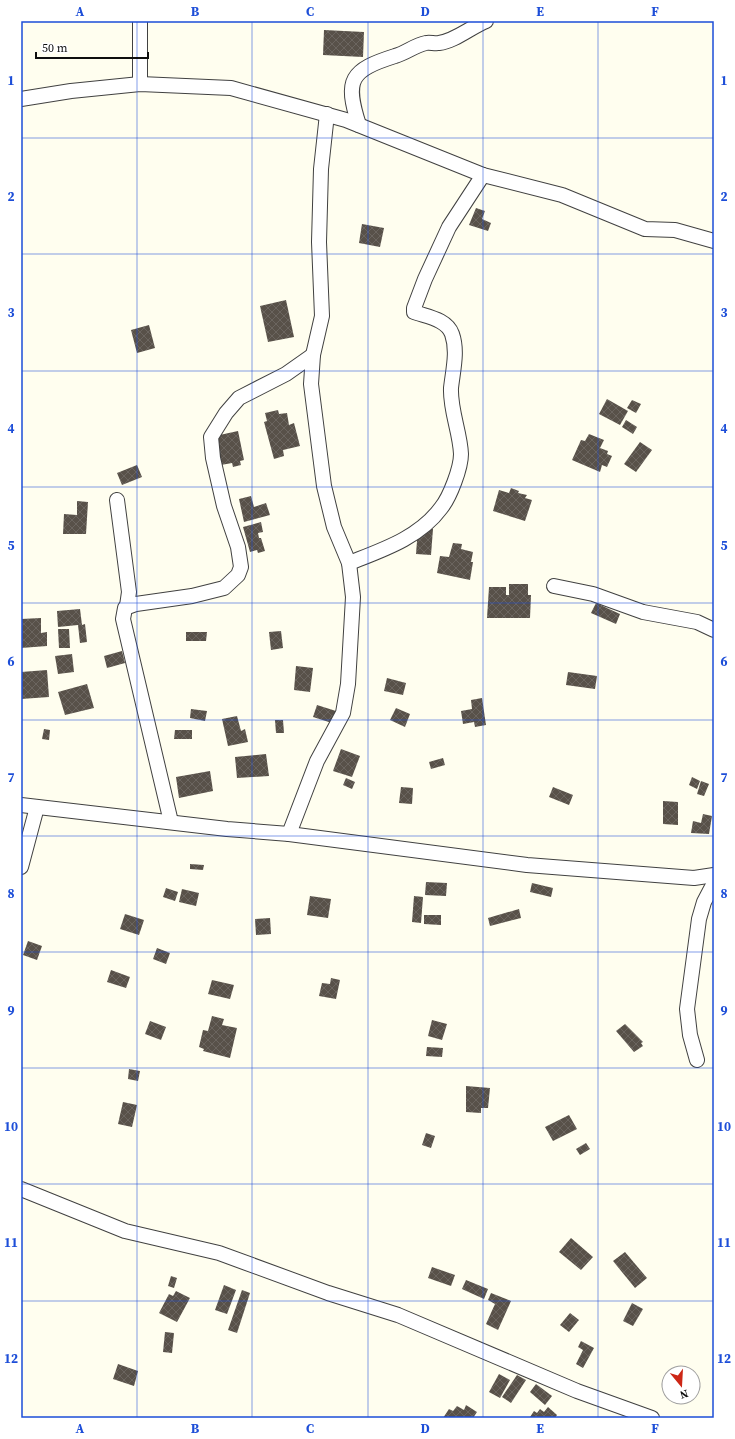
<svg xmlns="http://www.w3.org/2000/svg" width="735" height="1439" viewBox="0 0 735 1439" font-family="'Source Serif 4',serif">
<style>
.building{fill:url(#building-cross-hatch)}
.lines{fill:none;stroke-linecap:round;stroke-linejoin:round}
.minor-casing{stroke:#414141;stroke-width:16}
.minor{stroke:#fff;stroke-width:14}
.grid{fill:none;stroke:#1d4ed8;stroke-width:1;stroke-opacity:0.55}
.neatline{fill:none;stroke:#1d4ed8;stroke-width:1.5}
.grid-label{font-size:13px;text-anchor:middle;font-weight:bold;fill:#1d4ed8}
</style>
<defs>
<pattern id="building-cross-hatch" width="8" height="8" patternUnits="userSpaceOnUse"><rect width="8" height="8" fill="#585149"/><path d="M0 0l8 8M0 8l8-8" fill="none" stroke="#6b655f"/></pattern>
</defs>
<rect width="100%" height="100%" fill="#fffeef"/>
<g class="building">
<path d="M324 30 364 32 363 57 323 55Z"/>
<path d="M476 208 485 211 482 219 491 223 488 231 469 225Z"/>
<path d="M362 224 384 228 380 247 359 243Z"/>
<path d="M286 300 294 337 268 342 260 306Z"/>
<path d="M149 325 155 348 137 353 131 330Z"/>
<path d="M607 399 628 411 620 425 599 414Z"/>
<path d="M632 400 641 404 636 413 627 408Z"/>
<path d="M278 410 279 414 287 413 289 425 294 423 300 446 283 450 284 456 274 459 264 422 267 421 265 413Z"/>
<path d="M626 420 637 427 633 434 622 427Z"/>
<path d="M238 431 244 460 240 461 241 465 233 467 232 463 221 465 215 436Z"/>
<path d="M589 434 604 440 600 448 608 451 607 454 612 456 607 467 602 465 600 472 572 460 581 440 585 441Z"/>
<path d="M640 442 652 450 636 472 624 464Z"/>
<path d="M137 465 142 477 122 485 117 473Z"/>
<path d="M511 488 519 491 518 493 527 495 525 498 532 500 525 521 493 511 499 490 509 493Z"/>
<path d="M251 496 254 507 266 503 270 515 244 522 239 499Z"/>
<path d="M77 501 88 502 86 534H63L64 514 77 515Z"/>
<path d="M261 522 263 532 258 533 259 538H261L265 551 258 553 257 550 250 552 243 527Z"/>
<path d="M418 528 433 529 431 555 416 554Z"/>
<path d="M453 543 462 544 461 549 473 552 471 562H473L470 580 437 573 440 556 449 557Z"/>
<path d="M509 584H528V595H531L530 618H487L489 587H506V595H509Z"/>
<path d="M596 603 620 614 616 624 591 613Z"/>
<path d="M80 609 82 625 85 624 87 642 80 643 78 625 58 627 57 611Z"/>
<path d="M41 618V633L47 632V646L21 648V619Z"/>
<path d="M58 629H69L70 648H59Z"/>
<path d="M281 631 283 648 271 650 269 632Z"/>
<path d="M186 632H207L206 641H186Z"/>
<path d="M122 651 125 663 107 668 104 656Z"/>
<path d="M72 654 74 672 58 674 55 656Z"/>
<path d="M296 666 313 668 310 692 294 690Z"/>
<path d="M47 670 49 697 21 699V672Z"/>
<path d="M568 672 597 676 595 689 566 685Z"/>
<path d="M387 678 406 683 403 695 384 691Z"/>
<path d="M87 684 94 708 65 715 58 692Z"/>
<path d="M482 698 486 725 475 727 474 722 463 724 461 711 472 709 471 700Z"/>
<path d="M317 705 336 711 332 723 313 717Z"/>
<path d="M396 708 410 714 405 727 390 720Z"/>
<path d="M191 709 207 711 205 721 190 718Z"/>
<path d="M237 716 241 731 245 729 248 742 228 746 222 719Z"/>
<path d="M275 720H283L284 733H276Z"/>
<path d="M44 729 50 730 49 740 42 739Z"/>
<path d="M175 730H192V739H174Z"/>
<path d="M341 749 360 756 352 777 333 771Z"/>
<path d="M266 754 269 776 237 778 235 757Z"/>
<path d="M443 758 445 765 431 769 429 762Z"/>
<path d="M210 771 213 791 179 798 176 777Z"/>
<path d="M692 777 700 781 697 789 689 785Z"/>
<path d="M346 778 355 782 352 789 343 785Z"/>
<path d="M701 781 709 784 704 796 697 794Z"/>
<path d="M401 787 413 788 412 804 399 803Z"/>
<path d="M553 787 573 795 569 805 549 797Z"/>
<path d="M663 801 678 802V825L663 824Z"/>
<path d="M703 814 712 816 709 834 691 833 693 821 701 823Z"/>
<path d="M190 864 204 865 203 870 190 869Z"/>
<path d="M426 882 447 883 446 896 425 895Z"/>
<path d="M532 883 553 888 551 897 530 892Z"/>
<path d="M166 888 178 892 175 901 163 897Z"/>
<path d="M182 889 199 893 196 906 179 902Z"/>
<path d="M310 896 331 899 328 918 307 915Z"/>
<path d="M414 896 423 897 421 923 412 922Z"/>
<path d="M519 909 521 918 490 926 488 918Z"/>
<path d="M125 914 144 920 139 935 120 929Z"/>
<path d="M424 915H441V925L424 924Z"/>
<path d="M270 918 271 934 256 935 255 919Z"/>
<path d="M28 941 42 946 37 960 23 955Z"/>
<path d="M157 948 170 953 166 964 153 959Z"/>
<path d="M111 970 130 977 126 988 107 982Z"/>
<path d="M331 978 340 980 336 999 319 996 322 983 330 984Z"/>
<path d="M212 980 234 985 230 999 208 994Z"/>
<path d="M212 1016 224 1019 222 1025 237 1028 230 1058 203 1051 204 1049 199 1047 203 1030 208 1031Z"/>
<path d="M432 1020 447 1024 442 1040 428 1036Z"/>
<path d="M150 1021 166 1027 161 1040 145 1034Z"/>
<path d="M625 1024 643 1042 641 1043 643 1046 634 1052 616 1031Z"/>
<path d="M427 1047 443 1048 442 1057 426 1056Z"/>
<path d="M129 1069 140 1071 138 1081 128 1079Z"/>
<path d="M466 1086 490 1088 488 1108H481V1113L466 1112Z"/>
<path d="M123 1102 137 1105 132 1127 118 1124Z"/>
<path d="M569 1115 577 1129 553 1141 545 1127Z"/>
<path d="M426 1133 435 1136 431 1148 422 1145Z"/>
<path d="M586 1143 590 1149 580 1155 576 1149Z"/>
<path d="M571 1238 593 1257 581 1270 559 1252Z"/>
<path d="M625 1252 647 1278 635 1288 613 1261Z"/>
<path d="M432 1267 455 1275 451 1286 428 1278Z"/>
<path d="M171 1276 177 1278 174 1288 168 1286Z"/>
<path d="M466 1280 488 1289 484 1299 462 1289Z"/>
<path d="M224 1285 236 1290 227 1314 215 1310Z"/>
<path d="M242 1290 250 1293 237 1333 228 1330Z"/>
<path d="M176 1291 190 1298 177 1322 159 1313 169 1294 173 1296Z"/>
<path d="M491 1293 511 1301 498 1330 486 1324 495 1304 488 1300Z"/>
<path d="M632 1303 643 1309 633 1326 623 1321Z"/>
<path d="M570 1313 579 1320 569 1332 560 1325Z"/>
<path d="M165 1332 174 1333 172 1353 163 1352Z"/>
<path d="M581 1341 594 1348 583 1368 576 1364 583 1350 578 1347Z"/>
<path d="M118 1364 138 1371 134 1386 113 1379Z"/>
<path d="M499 1374 510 1380 500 1398 489 1392Z"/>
<path d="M517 1375 526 1380 511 1403 502 1397Z"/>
<path d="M536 1384 552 1396 545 1405 530 1392Z"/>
<path d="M466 1405 477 1412 473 1418H443L449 1409 453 1411 457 1406 464 1410Z"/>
<path d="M548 1407 557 1415 555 1418 530 1417 534 1411 537 1413 540 1409 544 1412Z"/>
</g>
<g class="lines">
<defs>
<g id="minor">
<path d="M140 21V84"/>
<path d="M21 99 71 91 140 84 231 88 346 120 483 175 562 195 645 229 675 230 714 241"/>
<path d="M359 125C344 79 351 70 395 56 406 53 415 45 426 43 430 42 435 44 439 43 455 41 471 27 486 21"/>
<path d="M117 500 129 592 127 606"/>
<path d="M349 563C382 550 419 538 441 508 450 497 461 468 461 454 460 432 450 410 451 388 453 370 458 351 452 334 447 320 429 317 417 313L414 312V308L425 279 449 227 483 175"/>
<path d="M554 586 593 594 643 612 697 622 714 630"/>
<path d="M21 805 227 829 289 834 527 865 694 878 714 875"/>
<path d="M171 822 123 619 125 608 136 604 192 596 224 588 238 575 241 567 238 547 224 506 213 458 211 437 226 413 239 398 286 374 313 355"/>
<path d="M289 834 317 761 343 713 348 684 353 597 349 563 334 527 324 486 311 384 313 355 322 316 319 242 321 169 327 114"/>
<path d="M21 867 37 807"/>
<path d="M697 1060 690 1035 687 1009 699 919 704 902 714 883"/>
<path d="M21 1189 125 1231 219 1253 328 1293 398 1315 577 1391 652 1418"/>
</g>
</defs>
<use href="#minor" class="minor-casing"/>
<use href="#minor" class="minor"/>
</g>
<path class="grid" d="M137 21V1418M252 21V1418M368 21V1418M483 21V1418M598 21V1418M21 138H714M21 254H714M21 371H714M21 487H714M21 603H714M21 720H714M21 836H714M21 952H714M21 1068H714M21 1184H714M21 1301H714"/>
<rect width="735" height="1439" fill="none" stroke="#ffffff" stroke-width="44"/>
<g transform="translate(681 1385) rotate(162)"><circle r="19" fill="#ffffff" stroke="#9f9f9f"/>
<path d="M0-3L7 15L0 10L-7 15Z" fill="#cd2716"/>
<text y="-6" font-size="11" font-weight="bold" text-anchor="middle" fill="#0e0e0e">N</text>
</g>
<path d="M36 52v6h112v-6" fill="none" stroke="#0e0e0e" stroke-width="2"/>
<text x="42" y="52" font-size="12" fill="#0e0e0e" stroke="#ffffff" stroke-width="3" paint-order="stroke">50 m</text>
<rect x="22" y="22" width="691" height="1395" class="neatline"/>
<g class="grid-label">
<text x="80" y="16">A</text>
<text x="195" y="16">B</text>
<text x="310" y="16">C</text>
<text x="425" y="16">D</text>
<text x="540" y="16">E</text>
<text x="655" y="16">F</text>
<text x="11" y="85">1</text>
<text x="724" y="85">1</text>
<text x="11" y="201">2</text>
<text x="724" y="201">2</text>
<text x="11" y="317">3</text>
<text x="724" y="317">3</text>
<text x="11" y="433">4</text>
<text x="724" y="433">4</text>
<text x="11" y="550">5</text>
<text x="724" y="550">5</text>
<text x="11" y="666">6</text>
<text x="724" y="666">6</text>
<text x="11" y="782">7</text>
<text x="724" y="782">7</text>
<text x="11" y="898">8</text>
<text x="724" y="898">8</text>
<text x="11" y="1015">9</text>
<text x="724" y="1015">9</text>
<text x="11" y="1131">10</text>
<text x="724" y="1131">10</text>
<text x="11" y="1247">11</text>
<text x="724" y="1247">11</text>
<text x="11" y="1363">12</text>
<text x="724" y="1363">12</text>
<text x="80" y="1433">A</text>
<text x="195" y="1433">B</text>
<text x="310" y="1433">C</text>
<text x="425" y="1433">D</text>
<text x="540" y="1433">E</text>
<text x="655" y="1433">F</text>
</g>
</svg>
